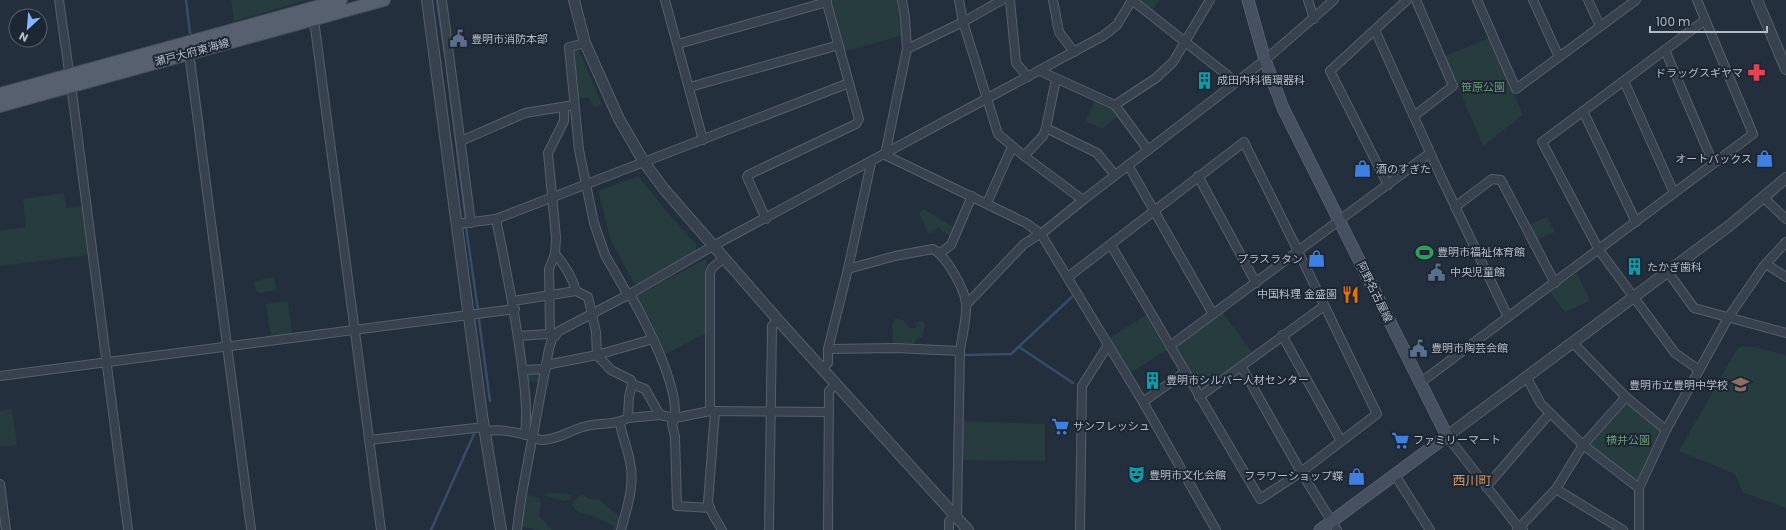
<svg xmlns="http://www.w3.org/2000/svg" width="1786" height="530" viewBox="0 0 1786 530" font-family="Poppins,'Noto Sans JP',sans-serif">
<style>
.green{fill:#263c3f}
.lines{fill:none;stroke-linecap:round;stroke-linejoin:round}
.stream{stroke:#394c67;stroke-width:2.5}
.minor-casing{stroke:#565f6c;stroke-width:10}
.tertiary-casing{stroke:#565f6c;stroke-width:12}
.secondary-casing{stroke:#565f6c;stroke-width:13}
.primary-casing{stroke:#414a57;stroke-width:14}
.minor{stroke:#38414e;stroke-width:8}
.tertiary{stroke:#38414e;stroke-width:10}
.secondary{stroke:#465061;stroke-width:11}
.primary{stroke:#56606e;stroke-width:12}
.labels{text-anchor:middle;dominant-baseline:central;stroke-width:4;stroke-linejoin:round;paint-order:stroke}
.poi-label{font-size:11px;fill:#b4bcc9;stroke:#1d2633;text-anchor:start}
.street-label{font-size:11px;fill:#b4bcc9;stroke:#1d2633}
.park-label{font-size:11px;fill:#6b9a76;stroke:#1d2633}
.quarter-label{font-size:13px;fill:#d59563;stroke:#1d2633}
</style>
<rect width="100%" height="100%" fill="#242f3e"/>
<g class="green">
<path d="M231 0H307L234 21Z"/>
<path d="M828 0H899L903 32 901 36 845 51 842 49Z"/>
<path d="M1138 0H1159L1153 11Z"/>
<path d="M1489 38 1523 115 1483 146 1445 56Z"/>
<path d="M578 47 602 105 594 107 589 98H577L571 50Z"/>
<path d="M1095 100 1112 108 1119 116 1102 129 1085 121Z"/>
<path d="M638 176 673 219 696 244V252L635 285 611 241 598 191Z"/>
<path d="M64 193 66 208 82 206 88 255 0 266V231L26 227 23 199Z"/>
<path d="M922 210H925L955 228 952 238 938 227 929 234 919 213Z"/>
<path d="M1547 217 1555 232 1537 240 1529 225Z"/>
<path d="M706 259V333L664 355 651 321 635 296Z"/>
<path d="M1575 274 1578 275 1590 301 1565 312 1550 292Z"/>
<path d="M274 277 276 290 260 293 256 291 254 284 255 281Z"/>
<path d="M288 301 292 335 271 338 266 304Z"/>
<path d="M1222 312 1253 353 1204 390 1200 388 1177 349 1178 345Z"/>
<path d="M1146 315 1166 350 1129 374 1108 339Z"/>
<path d="M895 319C903 319 906 321 910 328H916L917 322 923 321 925 325 922 337 917 339 912 346 909 347 893 342 892 324Z"/>
<path d="M1742 346 1754 347 1786 355V508L1743 492 1735 474 1679 451 1737 349Z"/>
<path d="M525 371H542L541 382 526 381Z"/>
<path d="M1625 404H1628L1660 429V433L1639 480 1635 481 1591 446 1590 442Z"/>
<path d="M12 409 17 445 0 447V411Z"/>
<path d="M960 421 1045 424V461L960 460Z"/>
<path d="M547 493C555 494 564 492 571 495V497L570 500 564 501 546 496 545 494Z"/>
<path d="M583 494 589 499H599L620 517 621 523 618 530H613L614 526 594 516 584 514 576 510 572 505 574 500Z"/>
<path d="M528 495 539 498 541 504 539 516 552 530C543 530 526 530 520 524L525 497Z"/>
</g>
<g class="lines">
<g class="stream">
<path d="M186 0 190 33"/>
<path d="M437 0 445 54"/>
<path d="M194 62 204 136"/>
<path d="M447 68 466 221"/>
<path d="M466 227 478 310"/>
<path d="M479 320 490 401"/>
<path d="M1019 347 1073 383"/>
<path d="M964 355 1011 354 1073 296"/>
<path d="M954 474 955 431"/>
<path d="M431 530 474 434"/>
</g>
<defs>
<g id="minor">
<path d="M59 0 73 100 128 530"/>
<path d="M442 0 471 223"/>
<path d="M665 0 703 140"/>
<path d="M959 0 963 22 998 134 1024 156 1083 200"/>
<path d="M1010 0 1016 63 1028 77"/>
<path d="M1053 0 1059 32 1074 52"/>
<path d="M1132 0 1236 82"/>
<path d="M1308 0 1314 19"/>
<path d="M1477 0 1516 89 1636 0"/>
<path d="M1533 0 1559 57"/>
<path d="M1588 0 1600 26"/>
<path d="M314 20 381 530"/>
<path d="M1375 30 1442 179 1508 317 1753 134 1697 0"/>
<path d="M585 43 569 47 579 150 594 223 605 255 628 295"/>
<path d="M678 44 827 2"/>
<path d="M907 49 963 22 1002 0"/>
<path d="M1665 50 1713 163"/>
<path d="M189 53 251 530"/>
<path d="M1040 71 1115 105 1148 150"/>
<path d="M1624 81 1674 193"/>
<path d="M690 87 839 45"/>
<path d="M1115 105 1156 78 1173 62 1210 0"/>
<path d="M1583 111 1636 222"/>
<path d="M1414 116 1453 86 1416 0"/>
<path d="M1046 128 1056 79"/>
<path d="M461 141 525 113 568 106"/>
<path d="M885 155 1026 223 1041 234 1143 402 1216 530"/>
<path d="M885 155 907 49 905 17 902 0"/>
<path d="M1024 156 1043 136 1046 128 1097 153 1115 175"/>
<path d="M1128 165 1213 314"/>
<path d="M1198 176 1256 283"/>
<path d="M1388 185 1330 71 1407 0"/>
<path d="M1764 198 1786 219"/>
<path d="M987 203 1012 147"/>
<path d="M1455 207 1492 179 1501 180 1555 283"/>
<path d="M496 219C505 263 514 307 520 352 524 380 528 407 525 435"/>
<path d="M766 219 747 177 748 175 856 124 859 119 826 0"/>
<path d="M457 224 496 219 849 83"/>
<path d="M1041 234 1083 200 1265 60 1334 0"/>
<path d="M940 253 951 245 972 196"/>
<path d="M555 254C565 266 572 276 576 291"/>
<path d="M1766 264 1786 277"/>
<path d="M848 269 895 256 933 249C946 256 965 289 966 304 967 320 962 335 960 351L957 519"/>
<path d="M1668 272 1694 308 1786 333"/>
<path d="M1068 277 1244 142 1298 251 1377 414 1301 472 1260 499 1111 245"/>
<path d="M630 294C644 319 686 398 672 424L675 437 677 506 710 508"/>
<path d="M966 305 1024 244 1040 234"/>
<path d="M1282 335 1341 441"/>
<path d="M518 336 548 334 555 336"/>
<path d="M555 336 550 330 549 269 555 254 556 237 548 153 564 121V107"/>
<path d="M1573 343 1626 397 1666 430"/>
<path d="M1170 346 1430 153"/>
<path d="M828 349 895 348 960 351"/>
<path d="M546 365 597 355 653 339"/>
<path d="M1241 366 1301 472 1337 530"/>
<path d="M822 369 828 363V349L848 269 871 163"/>
<path d="M523 370 546 369"/>
<path d="M1699 370 1675 353 1599 250 1542 142 1705 20"/>
<path d="M0 376 515 309"/>
<path d="M1527 378 1541 404 1583 445 1639 488"/>
<path d="M1420 383 1508 317"/>
<path d="M632 384 645 389 660 415"/>
<path d="M1199 397 1324 306"/>
<path d="M1143 402 1185 372"/>
<path d="M710 411V273L712 268 724 258"/>
<path d="M715 411 708 503 712 513 722 530"/>
<path d="M628 418 660 415 675 418 710 411 829 412"/>
<path d="M620 423C622 437 628 449 630 462 635 485 627 508 621 530"/>
<path d="M484 432C496 428 515 432 527 435 532 437 537 440 542 440 557 440 569 431 583 427 598 422 614 426 628 418L629 397 632 384 631 380 611 370 597 355 596 332 588 297 576 291 513 301"/>
<path d="M1447 436 1519 528 1523 530"/>
<path d="M369 440 484 427"/>
<path d="M1395 475 1430 530"/>
<path d="M0 484 6 530"/>
<path d="M1486 487 1550 413"/>
<path d="M1556 489 1623 530"/>
<path d="M517 530 521 499 549 349 552 339 559 331 628 295 713 246 1103 36 1117 25 1132 0"/>
<path d="M769 530 772 326 778 320"/>
<path d="M828 530 829 391 836 384"/>
<path d="M949 530V521L955 516"/>
<path d="M1080 530 1082 386 1108 345"/>
<path d="M1517 530 1556 489 1583 445 1626 397"/>
<path d="M1639 530V488L1666 430 1728 318 1763 267 1786 242"/>
</g>
<g id="tertiary">
<path d="M427 0 482 415 501 530"/>
<path d="M574 0 585 43 619 119 644 162 664 189 778 320 968 530"/>
<path d="M1757 0 1786 69"/>
<path d="M1447 436 1729 226 1786 178"/>
</g>
<path id="secondary" d="M1248 0 1265 60 1283 108 1447 436 1320 530"/>
<g id="primary">
<path d="M0 94 341 0"/>
<path d="M0 106 384 0"/>
</g>
</defs>
<use href="#minor" class="minor-casing"/>
<use href="#tertiary" class="tertiary-casing"/>
<use href="#secondary" class="secondary-casing"/>
<use href="#primary" class="primary-casing"/>
<use href="#minor" class="minor"/>
<use href="#tertiary" class="tertiary"/>
<use href="#secondary" class="secondary"/>
<use href="#primary" class="primary"/>
</g>
<defs>
<symbol id="civic-bare" viewBox="-9 -9 18 18"><path d="M-.6-6.5H3V-4.5H.6V-3L4-1V1h2V6H-6V1h2V-1L-.6-3ZM-1.2 2.5V6h2.4V2.5Z" fill="#5c6f8a" stroke="#1d2633" stroke-width="2.5" paint-order="stroke"/></symbol>
<symbol id="pharmacy-bare" viewBox="-9 -9 18 18"><path d="M-2-6h4v4h4v4h-4v4h-4v-4h-4v-4h4Z" fill="#e0444e" stroke="#1d2633" stroke-width="2.5" paint-order="stroke"/></symbol>
<symbol id="building-bare" viewBox="-9 -9 18 18"><path d="M-4-6H4V6H1V3H-1V6H-4ZM-2.5-4.3h1.7v1.8h-1.7ZM.8-4.3h1.7v1.8H.8ZM-2.5-1h1.7V.8h-1.7ZM.8-1h1.7V.8H.8Z" fill="#0f9aa8" stroke="#1d2633" stroke-width="2.5" paint-order="stroke"/></symbol>
<symbol id="shop-bare" viewBox="-9 -9 18 18"><path d="M-5-2.5h2.3a2.7 3.5 0 0 1 5.4 0H5L5.5 6h-11ZM-1.5-2.5h3a1.5 2.3 0 0 0-3 0Z" fill="#3f7fe0" stroke="#1d2633" stroke-width="2.5" paint-order="stroke"/></symbol>
<symbol id="stadium-bare" viewBox="-9 -9 18 18"><path d="M0-5a6.5 5 0 1 0 0 10a6.5 5 0 1 0 0-10ZM-3.5-1.8h7v3.6h-7Z" fill="#2e9e5b" stroke="#1d2633" stroke-width="2.5" paint-order="stroke"/></symbol>
<symbol id="restaurant-bare" viewBox="-9 -9 18 18"><path d="M-5-6h1v4h1v-4h1v4h1v-4h1v5L-1.5 .5V6h-2V.5L-5-1ZM5-6V6H3V1.5H1.5Q1.5-4 5-6Z" fill="#e8710a" stroke="#1d2633" stroke-width="2.5" paint-order="stroke"/></symbol>
<symbol id="school-bare" viewBox="-9 -9 18 18"><path d="M0-5L7-2L0 1L-7-2ZM-4 1L0 2.5L4 1V4Q0 6-4 4Z" fill="#8d6e63" stroke="#1d2633" stroke-width="2.5" paint-order="stroke"/></symbol>
<symbol id="supermarket-bare" viewBox="-9 -9 18 18"><path d="M-6-5.5h2.5l.6 2H6L4.5 2H-2.5L-4.4-4H-6ZM-1.5 3.2a1.3 1.3 0 1 0 .1 0ZM3 3.2a1.3 1.3 0 1 0 .1 0Z" fill="#3f7fe0" stroke="#1d2633" stroke-width="2.5" paint-order="stroke"/></symbol>
<symbol id="theatre-bare" viewBox="-9 -9 18 18"><path d="M-5-5.5Q0-4 5-5.5V0Q5 5 0 6Q-5 5-5 0ZM-3.3-2.5H-1v1.5H-3.3ZM1-2.5H3.3v1.5H1ZM-2.8 1Q0 5.5 2.8 1Z" fill="#0f9aa8" stroke="#1d2633" stroke-width="2.5" paint-order="stroke"/></symbol>
</defs>
<g fill-rule="evenodd">
<use href="#civic-bare" x="446" y="26" width="25" height="25"/>
<use href="#pharmacy-bare" x="1744" y="60" width="25" height="25"/>
<use href="#building-bare" x="1192" y="68" width="25" height="25"/>
<use href="#shop-bare" x="1752" y="146" width="25" height="25"/>
<use href="#shop-bare" x="1350" y="156" width="25" height="25"/>
<use href="#stadium-bare" x="1412" y="240" width="25" height="25"/>
<use href="#shop-bare" x="1304" y="246" width="25" height="25"/>
<use href="#building-bare" x="1622" y="254" width="25" height="25"/>
<use href="#civic-bare" x="1424" y="260" width="25" height="25"/>
<use href="#restaurant-bare" x="1338" y="282" width="25" height="25"/>
<use href="#civic-bare" x="1406" y="336" width="25" height="25"/>
<use href="#building-bare" x="1140" y="368" width="25" height="25"/>
<use href="#school-bare" x="1728" y="372" width="25" height="25"/>
<use href="#supermarket-bare" x="1048" y="414" width="25" height="25"/>
<use href="#supermarket-bare" x="1388" y="428" width="25" height="25"/>
<use href="#theatre-bare" x="1124" y="462" width="25" height="25"/>
<use href="#shop-bare" x="1344" y="464" width="25" height="25"/>
</g>
<g class="labels">
<g class="poi-label">
<text x="471" y="39">豊明市消防本部</text>
<text x="1743" y="73" text-anchor="end">ドラッグスギヤマ</text>
<text x="1217" y="80">成田内科循環器科</text>
<text x="1752" y="159" text-anchor="end">オートバックス</text>
<text x="1376" y="169">酒のすぎた</text>
<text x="1437" y="252">豊明市福祉体育館</text>
<text x="1303" y="259" text-anchor="end">プラスラタン</text>
<text x="1647" y="267">たかぎ歯科</text>
<text x="1450" y="272">中央児童館</text>
<text x="1337" y="294" text-anchor="end">中国料理 金盛園</text>
<text x="1431" y="348">豊明市陶芸会館</text>
<text x="1166" y="380">豊明市シルバー人材センター</text>
<text x="1728" y="385" text-anchor="end">豊明市立豊明中学校</text>
<text x="1073" y="426">サンフレッシュ</text>
<text x="1413" y="440">ファミリーマート</text>
<text x="1149" y="475">豊明市文化会館</text>
<text x="1343" y="476" text-anchor="end">フラワーショップ蝶</text>
</g>
<g class="street-label">
<text transform="translate(192 52) rotate(-15)">瀬戸大府東海線</text>
<text transform="translate(1375 292) rotate(64)">阿野名古屋線</text>
</g>
<g class="park-label">
<text x="1483" y="87">笹原公園</text>
<text x="1628" y="440">横井公園</text>
</g>
<g class="quarter-label">
<text x="1472" y="480">西川町</text>
</g>
</g>
<g transform="translate(28 28) rotate(206)"><circle r="19" fill="#1d2633" stroke="#59626f"/>
<path d="M0-3L7 15L0 10L-7 15Z" fill="#8ab4f8"/>
<text y="-6" font-size="11" font-weight="bold" text-anchor="middle" fill="#b4bcc9">N</text>
</g>
<path d="M1650 26v6h117v-6" fill="none" stroke="#b4bcc9" stroke-width="2"/>
<text x="1656" y="26" font-size="12" fill="#b4bcc9" stroke="#1d2633" stroke-width="3" paint-order="stroke">100 m</text>
</svg>
